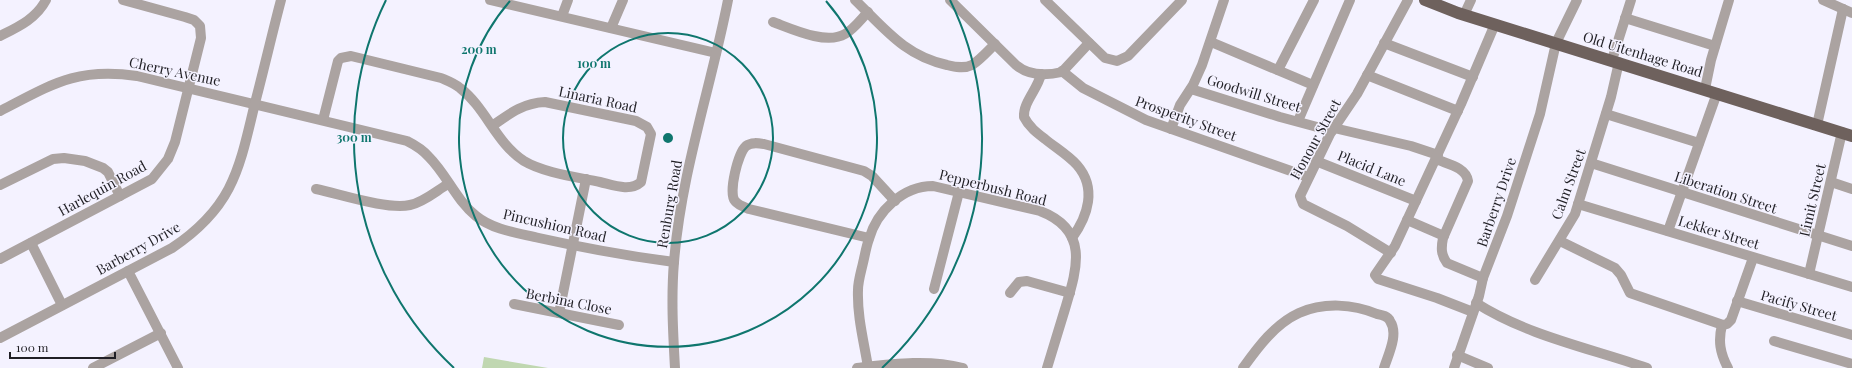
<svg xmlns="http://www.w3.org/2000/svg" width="1852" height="368" viewBox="0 0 1852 368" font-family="'Playfair Display',serif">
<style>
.park{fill:#c0d7b1}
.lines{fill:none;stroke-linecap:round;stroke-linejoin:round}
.minor{stroke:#aba3a1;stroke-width:10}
.major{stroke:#6e615d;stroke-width:12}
.ring{fill:none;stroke:#0f766e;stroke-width:2}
.labels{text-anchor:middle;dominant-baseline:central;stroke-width:3;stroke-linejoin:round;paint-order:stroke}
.street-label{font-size:14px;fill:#201f25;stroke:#f4f2ff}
.centre{fill:#0f766e;stroke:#f4f2ff;stroke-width:2}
.ring-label{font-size:12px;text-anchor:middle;font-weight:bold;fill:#0f766e;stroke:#f4f2ff;stroke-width:3;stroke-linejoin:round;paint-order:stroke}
</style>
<rect width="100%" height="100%" fill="#f4f2ff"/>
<path class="park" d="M484 357 548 368H482Z"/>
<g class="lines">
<g class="minor">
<path d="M490 0 716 53"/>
<path d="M855 0C885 29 905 56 947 65 955 67 964 69 972 65 980 60 988 51 995 44"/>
<path d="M950 0 1016 65C1029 76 1045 76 1062 72L1089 43"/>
<path d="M1045 0 1105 58 1117 61 1128 56 1182 0"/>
<path d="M1823 0 1852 13"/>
<path d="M1464 15 1471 0"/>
<path d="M562 16 568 0"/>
<path d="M1625 18 1715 46"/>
<path d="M773 22C792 29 826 45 845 34 854 29 861 19 868 12"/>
<path d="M611 28 623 0"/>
<path d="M0 36C18 27 36 19 46 0"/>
<path d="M1211 42 1313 85"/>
<path d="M1384 43 1473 77"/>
<path d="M1612 60 1631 0"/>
<path d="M1278 70 1314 0"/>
<path d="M1062 71 1083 88 1146 120 1308 177"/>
<path d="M1041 74C1038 89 1023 102 1024 117 1029 127 1037 133 1045 139 1056 148 1068 155 1077 165 1097 188 1088 216 1072 238"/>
<path d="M1367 75 1458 111"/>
<path d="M1191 89 1280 117 1332 131"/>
<path d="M1705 89 1711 60 1729 0"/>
<path d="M0 111C51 85 76 67 137 76L407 141C415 145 423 150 429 157 447 175 456 200 476 216 493 230 518 233 539 238 584 248 628 256 674 262"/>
<path d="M1606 114 1699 143"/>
<path d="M323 120 338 61 341 58 351 56 441 78C448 81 454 83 460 88 486 108 496 143 524 161 544 173 577 177 600 182 613 185 630 192 641 182L651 134 647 127 636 121 545 102C523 103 509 114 492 126"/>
<path d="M1298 121 1350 0"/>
<path d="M1817 125 1843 9"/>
<path d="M1334 128 1411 146 1438 155"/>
<path d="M1171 129 1180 105 1193 85 1202 65 1224 0"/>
<path d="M1436 159C1447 164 1466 167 1468 181L1443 238C1441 248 1441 255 1447 263L1483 278"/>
<path d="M1316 161 1416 201"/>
<path d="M1591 163 1852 246"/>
<path d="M1831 182 1852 189"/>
<path d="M0 185 53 159 64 158 85 161 103 168 108 172 120 196"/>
<path d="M316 189C340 194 387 210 410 205 424 202 436 191 448 184"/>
<path d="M1578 204 1852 287"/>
<path d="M1407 220 1444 236"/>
<path d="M1668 231 1717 93"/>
<path d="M869 238 749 209C744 207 738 205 735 201 728 193 738 153 746 146 751 142 758 143 764 144L864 171 872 176 895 201"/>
<path d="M1560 241 1615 268 1621 275 1630 293 1723 325 1727 324 1731 320 1753 258"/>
<path d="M31 243 62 305"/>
<path d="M1391 253 1347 226 1303 204 1300 196 1330 134 1357 94 1408 0"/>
<path d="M0 259 152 179 168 159 175 142 201 38 200 26 194 20 185 17 123 0"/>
<path d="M128 271 178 368"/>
<path d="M1809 274 1842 132"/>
<path d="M1535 280 1575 214 1611 97 1619 62"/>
<path d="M934 289 959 192"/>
<path d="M1010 293 1019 282 1027 281 1070 293"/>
<path d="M1737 301 1852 335"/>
<path d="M1476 303C1528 336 1590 348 1647 368"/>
<path d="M514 304 619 325"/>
<path d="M1473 312 1437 298 1378 279 1375 275 1395 246 1461 104 1495 24"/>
<path d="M559 313 586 179"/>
<path d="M1722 325C1718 341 1720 353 1728 368"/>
<path d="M0 338 172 248C233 207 239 170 255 103 264 69 272 34 281 0"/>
<path d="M1774 341 1852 364"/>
<path d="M1457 355 1488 368"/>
<path d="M868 367C864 342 857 316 858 290 858 281 861 272 863 263 865 255 866 247 869 239 877 211 903 186 933 186L1040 211C1090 230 1077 269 1065 309 1059 329 1053 348 1047 368"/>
<path d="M93 368 161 333"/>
<path d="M675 368C673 333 671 297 674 262 681 173 711 87 728 0"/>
<path d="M857 368C892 364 928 359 963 368"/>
<path d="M1243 368C1258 347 1275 324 1299 313 1324 302 1353 304 1377 314 1382 315 1388 316 1390 321 1399 334 1388 355 1384 368"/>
<path d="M1454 368 1479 296 1483 278 1507 216 1540 114 1556 43 1577 0"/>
</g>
<path class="major" d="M1425 0 1458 13 1852 136"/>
</g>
<g class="ring">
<circle cx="668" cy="138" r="105"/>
<path d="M826 1A209 209 0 1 1 510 1"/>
<path d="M454 368A314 314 0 0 1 386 0M950 0A314 314 0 0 1 882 368"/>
</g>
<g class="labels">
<g class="street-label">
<text transform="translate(1643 54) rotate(17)">Old Uitenhage Road</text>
<text transform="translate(175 71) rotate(12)">Cherry Avenue</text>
<text transform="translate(1254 93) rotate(17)">Goodwill Street</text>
<text transform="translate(598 99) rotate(12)">Linaria Road</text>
<text transform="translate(1186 118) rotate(20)">Prosperity Street</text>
<text transform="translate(1315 139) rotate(-61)">Honour Street</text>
<text transform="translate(1372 168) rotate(22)">Placid Lane</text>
<text transform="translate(1568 184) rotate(-70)">Calm Street</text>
<text transform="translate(993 187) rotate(14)">Pepperbush Road</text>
<text transform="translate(102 188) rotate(-29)">Harlequin Road</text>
<text transform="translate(1726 192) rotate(18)">Liberation Street</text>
<text transform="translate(1812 200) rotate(-77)">Limit Street</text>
<text transform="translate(1496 202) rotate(-71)">Barberry Drive</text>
<text transform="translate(669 204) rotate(-80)">Renburg Road</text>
<text transform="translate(555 225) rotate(13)">Pincushion Road</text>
<text transform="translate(1719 232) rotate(17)">Lekker Street</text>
<text transform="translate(138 248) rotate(-29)">Barberry Drive</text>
<text transform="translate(569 301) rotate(11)">Berbina Close</text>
<text transform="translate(1799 305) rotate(16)">Pacify Street</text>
</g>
</g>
<circle cx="668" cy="138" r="6" class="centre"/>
<g class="ring-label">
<text x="479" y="54">200 m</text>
<text x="594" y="68">100 m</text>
<text x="354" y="142">300 m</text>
</g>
<path d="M10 352v6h105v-6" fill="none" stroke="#201f25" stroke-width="2"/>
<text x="16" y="352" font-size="12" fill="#201f25" stroke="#f4f2ff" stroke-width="3" paint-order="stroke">100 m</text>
</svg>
